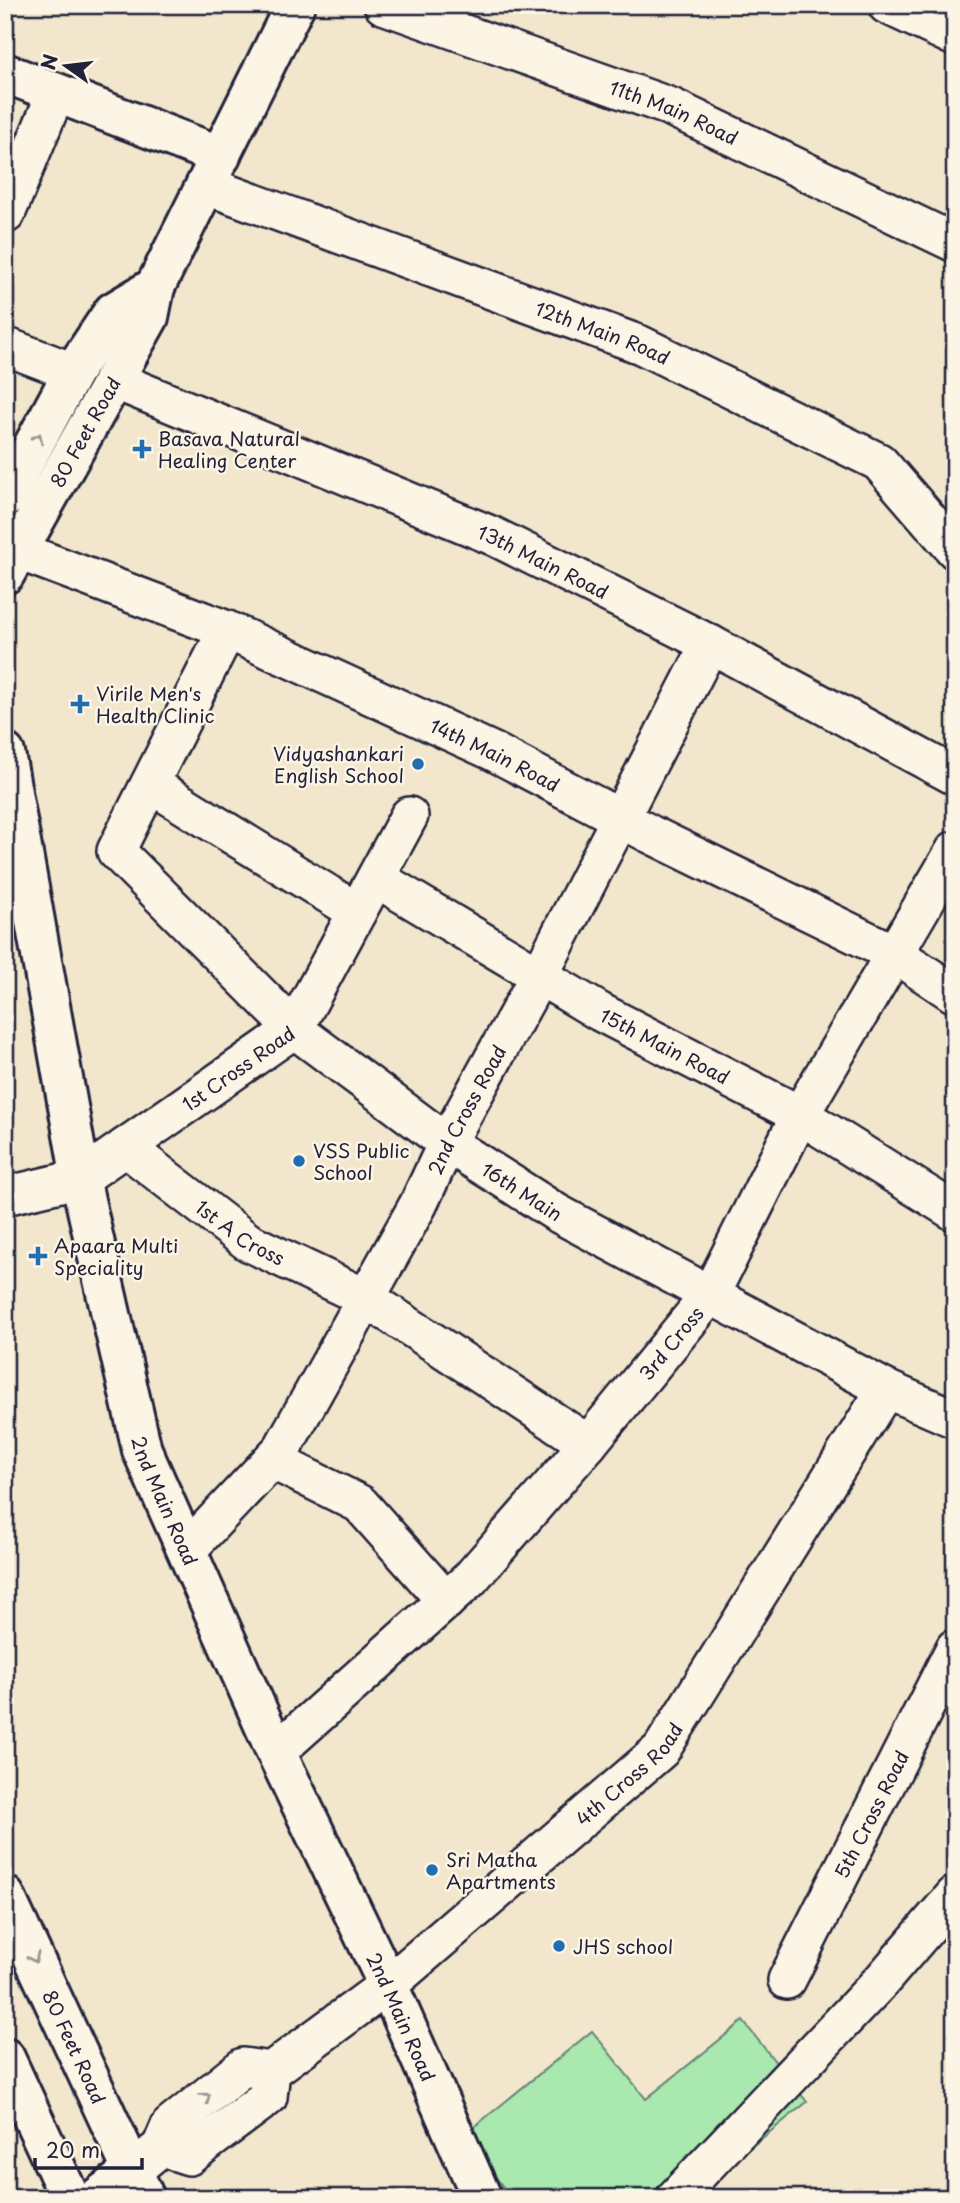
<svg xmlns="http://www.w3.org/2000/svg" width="960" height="2203" viewBox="0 0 960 2203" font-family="'Playpen Sans',sans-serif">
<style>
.green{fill:#a9e8af;stroke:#668575;stroke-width:2}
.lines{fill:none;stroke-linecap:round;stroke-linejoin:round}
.minor-casing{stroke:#22223b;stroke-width:42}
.tertiary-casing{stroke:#22223b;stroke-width:44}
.secondary-casing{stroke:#22223b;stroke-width:44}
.minor{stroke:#fcf5e5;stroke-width:37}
.tertiary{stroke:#fcf5e5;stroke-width:38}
.secondary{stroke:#fcf5e5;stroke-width:38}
.oneway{stroke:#9a9698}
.poi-dot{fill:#1f6fb2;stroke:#fcf5e5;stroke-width:2.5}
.labels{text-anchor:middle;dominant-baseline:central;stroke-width:5;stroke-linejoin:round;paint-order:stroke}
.street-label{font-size:19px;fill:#22223b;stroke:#fcf5e5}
.poi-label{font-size:19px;fill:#22223b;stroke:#fcf5e5;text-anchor:start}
</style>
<rect width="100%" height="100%" fill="#f2e6cc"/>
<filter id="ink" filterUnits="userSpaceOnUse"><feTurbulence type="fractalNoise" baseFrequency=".0143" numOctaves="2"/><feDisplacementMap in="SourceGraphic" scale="14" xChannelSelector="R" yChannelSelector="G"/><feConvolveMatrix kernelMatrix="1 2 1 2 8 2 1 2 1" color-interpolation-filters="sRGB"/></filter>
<g filter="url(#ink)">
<path class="green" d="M743 2021 807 2102 688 2198H512L463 2136 592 2031 646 2099Z"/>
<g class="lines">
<defs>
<g id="minor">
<path id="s1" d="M383 5 671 107 955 243"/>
<path d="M887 5 955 37"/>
<path id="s2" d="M205 185 641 345 879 462 955 550"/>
<path d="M6 214 56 93"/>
<path d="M5 346 73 372"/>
<path id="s3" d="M114 380 493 536 710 644 955 776"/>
<path id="s4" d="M19 551 227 630 494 752 650 834 895 954 955 994"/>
<path id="s5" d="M227 630 116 851 294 1029 447 1143 557 1213 886 1389 955 1419"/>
<path d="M150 784 357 912"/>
<path id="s6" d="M376 878 600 1012 800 1115 955 1212"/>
<path id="s7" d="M125 1147 248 1242 366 1298 588 1444"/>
<path id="s8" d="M5 1196 81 1178 294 1029 409 816"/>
<path d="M272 1460 360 1504 446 1601"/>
<path id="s9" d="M187 1550 282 1449 418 1205 447 1143 539 976 710 644"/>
<path id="s10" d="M276 1752 469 1580 588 1444 710 1295 800 1115 955 850"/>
<path id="s11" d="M787 1980 955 1648"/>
<path id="s12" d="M271 2071 388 1985 661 1750 886 1389"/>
<path d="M161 2147 189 2156 268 2097 271 2071"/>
<path d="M132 2171 161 2147 170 2126 243 2067 271 2071"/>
<path d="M675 2198 883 1979 955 1895"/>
</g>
<g id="tertiary">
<path id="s13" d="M5 753 84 1196 142 1450 276 1752 388 1985 482 2198"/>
<path d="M97 2198 132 2171"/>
</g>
<g id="secondary">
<path d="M5 73 221 156"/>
<path d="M5 498 73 372 113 312 155 287"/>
<path id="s14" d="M5 574 149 317 155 287 295 5"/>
<path id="s15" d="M5 1896 145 2198"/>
<path d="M5 2058 70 2198"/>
</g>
</defs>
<use href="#minor" class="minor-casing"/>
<use href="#tertiary" class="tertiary-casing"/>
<use href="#secondary" class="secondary-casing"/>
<use href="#minor" class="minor"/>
<use href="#tertiary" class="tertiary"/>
<use href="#secondary" class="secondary"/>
</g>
<defs><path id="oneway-chevron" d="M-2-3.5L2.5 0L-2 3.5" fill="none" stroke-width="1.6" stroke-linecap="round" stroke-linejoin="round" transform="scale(1.75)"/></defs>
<g class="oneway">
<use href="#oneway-chevron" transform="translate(38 438) rotate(-62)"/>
<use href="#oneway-chevron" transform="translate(34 1958) rotate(65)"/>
<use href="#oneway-chevron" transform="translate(206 2097) rotate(-39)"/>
</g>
</g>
<g class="poi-dot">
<path d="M138.5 438.5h7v7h7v7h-7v7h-7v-7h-7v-7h7z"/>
<path d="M76.5 693.5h7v7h7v7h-7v7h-7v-7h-7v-7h7z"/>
<circle cx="418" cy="764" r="7"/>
<circle cx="299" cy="1161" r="7"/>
<path d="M34.5 1245.5h7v7h7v7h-7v7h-7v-7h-7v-7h7z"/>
<circle cx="432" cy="1870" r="7"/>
<circle cx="559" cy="1946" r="7"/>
</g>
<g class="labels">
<g class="street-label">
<text stroke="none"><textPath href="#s1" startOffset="310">11th Main Road</textPath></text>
<text stroke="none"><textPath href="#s2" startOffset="424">12th Main Road</textPath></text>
<text stroke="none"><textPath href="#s14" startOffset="163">80 Feet Road</textPath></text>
<text stroke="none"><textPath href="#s3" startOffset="466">13th Main Road</textPath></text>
<text stroke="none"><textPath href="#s4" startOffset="518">14th Main Road</textPath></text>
<text stroke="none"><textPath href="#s6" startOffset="334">15th Main Road</textPath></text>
<text stroke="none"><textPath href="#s8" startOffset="270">1st Cross Road</textPath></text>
<text stroke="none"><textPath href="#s9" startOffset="525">2nd Cross Road</textPath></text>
<text stroke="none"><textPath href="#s5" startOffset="779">16th Main</textPath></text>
<text stroke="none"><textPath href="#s7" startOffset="144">1st A Cross</textPath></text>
<text stroke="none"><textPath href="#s10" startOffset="570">3rd Cross</textPath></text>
<text stroke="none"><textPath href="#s13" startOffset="766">2nd Main Road</textPath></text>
<text stroke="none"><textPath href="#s12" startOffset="466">4th Cross Road</textPath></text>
<text stroke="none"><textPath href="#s11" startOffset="186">5th Cross Road</textPath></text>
<text stroke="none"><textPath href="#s13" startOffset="1334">2nd Main Road</textPath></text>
<text stroke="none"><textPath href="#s15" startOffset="166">80 Feet Road</textPath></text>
</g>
<g class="poi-label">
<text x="158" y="438">Basava Natural<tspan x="158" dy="22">Healing Center</tspan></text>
<text x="96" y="693">Virile Men's<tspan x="96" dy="22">Health Clinic</tspan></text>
<text x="404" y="753" text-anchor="end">Vidyashankari<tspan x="404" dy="22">English School</tspan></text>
<text x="313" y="1150">VSS Public<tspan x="313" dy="22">School</tspan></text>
<text x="54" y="1245">Apaara Multi<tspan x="54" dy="22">Speciality</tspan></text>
<text x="446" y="1859">Sri Matha<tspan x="446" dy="22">Apartments</tspan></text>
<text x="573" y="1946">JHS school</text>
</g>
</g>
<rect width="960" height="2203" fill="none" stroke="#fcf5e5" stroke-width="28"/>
<rect x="14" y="14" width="932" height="2175" fill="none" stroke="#22223b" stroke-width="2.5" filter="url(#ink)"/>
<g transform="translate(66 66) rotate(284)" stroke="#fcf5e5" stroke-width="5" paint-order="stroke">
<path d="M0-5L12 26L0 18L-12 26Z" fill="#22223b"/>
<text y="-10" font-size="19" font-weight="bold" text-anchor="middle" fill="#22223b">N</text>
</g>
<path d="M35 2158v10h107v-10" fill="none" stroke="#22223b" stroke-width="3.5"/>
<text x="46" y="2158" font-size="21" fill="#22223b" stroke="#fcf5e5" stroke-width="5" paint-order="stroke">20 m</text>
</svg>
